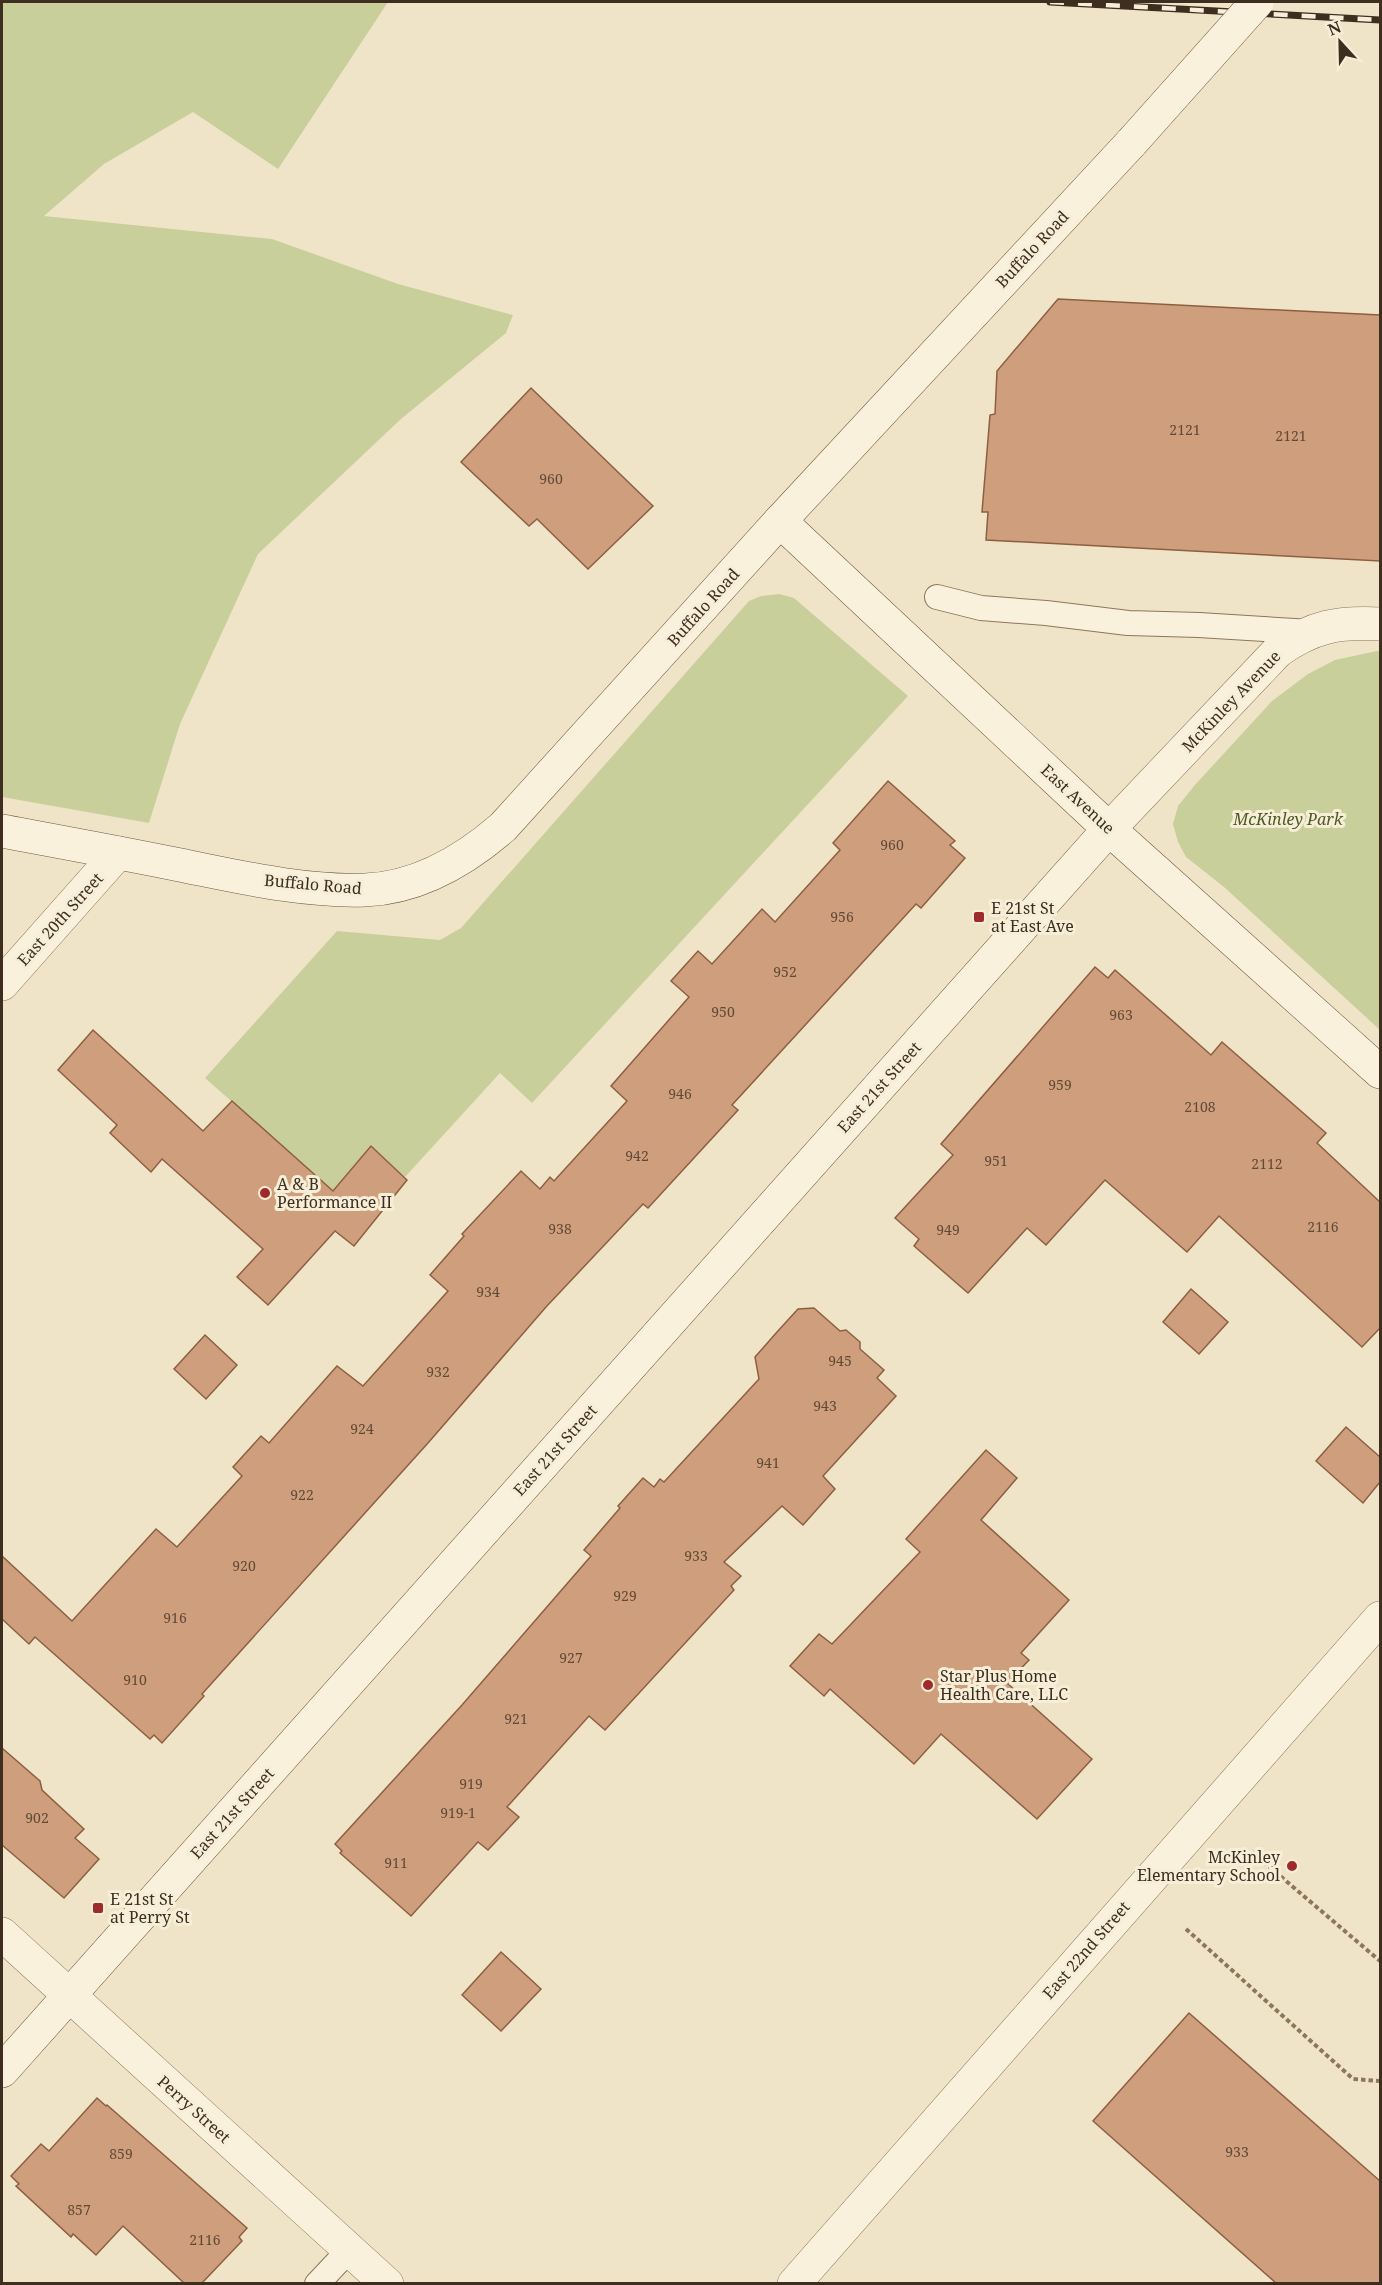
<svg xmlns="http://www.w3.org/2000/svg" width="1382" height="2285" viewBox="0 0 1382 2285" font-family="'Noto Serif',serif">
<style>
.green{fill:#c9cf9b}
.building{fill:#cf9f7d;stroke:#8d5f41;stroke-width:1.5}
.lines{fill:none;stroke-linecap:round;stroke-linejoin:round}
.lane-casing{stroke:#8d765c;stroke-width:26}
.street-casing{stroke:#8d765c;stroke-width:34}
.secondary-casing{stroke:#6f573f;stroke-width:34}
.path{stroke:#8d765c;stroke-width:4;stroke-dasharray:4.5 3;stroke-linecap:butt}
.lane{stroke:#faf1dc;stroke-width:24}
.street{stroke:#faf1dc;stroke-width:33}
.secondary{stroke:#faf1dc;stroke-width:33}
.rail-casing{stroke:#3d2e20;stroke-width:7}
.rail{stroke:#f7eed8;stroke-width:4.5;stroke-dasharray:14;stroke-linecap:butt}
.secondary-bridge-casing{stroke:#6f573f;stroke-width:34;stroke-linecap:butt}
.secondary-bridge{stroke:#faf1dc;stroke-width:33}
.poi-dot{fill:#9e2a2b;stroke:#f7eed8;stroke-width:2}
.labels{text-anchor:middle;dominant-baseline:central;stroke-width:6;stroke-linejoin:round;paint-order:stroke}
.number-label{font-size:14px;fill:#624a37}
.street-label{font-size:16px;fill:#3d2e20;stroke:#f7eed8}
.park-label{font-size:16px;font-style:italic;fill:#4d5a26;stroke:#f7eed8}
.poi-label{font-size:16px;fill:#3d2e20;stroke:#f7eed8;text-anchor:start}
</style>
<rect width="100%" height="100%" fill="#f0e4c8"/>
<g class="green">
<path d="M2 2H388L278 169 193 112 104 164 44 216 272 239 398 284 513 315 506 333 401 419 258 554 180 724 149 823 2 797Z"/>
<path d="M779 594 794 598 908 696 532 1103 500 1073 405 1177 371 1146 333 1191 205 1078 337 931 440 940 461 928 749 601 761 596Z"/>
<path d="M1377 651H1380V1030L1224 887 1186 857 1178 842 1173 824 1178 806 1194 786 1272 701 1308 674 1335 660Z"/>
</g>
<g class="building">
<path d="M1058 299 1380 315V561L986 540 988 512H982L990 415 995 414 997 371Z"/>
<path d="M531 388 653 506 588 569 537 519 529 526 461 462Z"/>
<path d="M888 781 955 841 950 845 965 858 921 908 916 904 732 1105 738 1110 648 1208 643 1204 546 1307 428 1443 202 1694 204 1696 162 1743 154 1735 150 1739 35 1637 29 1644 2 1619V1556L72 1621 156 1529 177 1547 242 1476 233 1467 261 1436 269 1443 337 1366 363 1386 448 1291 430 1275 464 1236 462 1234 521 1171 540 1189 550 1177 554 1181 627 1101 611 1086 689 997 671 981 698 951 712 964 762 909 775 922 840 850 833 843Z"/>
<path d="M1095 967 1108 978 1115 970 1211 1055 1222 1042 1326 1133 1317 1143 1380 1202V1328L1362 1347 1219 1216 1187 1252 1105 1180 1046 1245 1027 1228 968 1293 914 1246 919 1239 895 1218 953 1155 941 1144Z"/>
<path d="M93 1030 203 1131 232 1101 333 1191 371 1146 407 1180 354 1246 335 1231 268 1305 237 1277 263 1249 162 1159 151 1172 110 1133 117 1125 58 1070Z"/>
<path d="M1191 1289 1228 1322 1199 1354 1163 1322Z"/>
<path d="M814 1308 840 1331 846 1330 860 1342V1349L884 1370 877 1378 896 1396 823 1476 835 1489 803 1525 782 1506 724 1562 741 1576 731 1586 734 1590 605 1730 589 1716 507 1807 519 1817 488 1850 478 1842 411 1916 340 1853 342 1851 335 1844 462 1705 591 1556 584 1550 620 1508 618 1506 643 1478 654 1487 660 1479 664 1482 759 1379 755 1357 777 1332 798 1309Z"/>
<path d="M205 1335 237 1365 206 1399 174 1369Z"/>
<path d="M1346 1427 1380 1457V1482L1363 1503 1316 1461Z"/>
<path d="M986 1450 1017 1478 981 1520 1069 1600 1021 1653 1029 1660 1007 1683 1092 1759 1037 1819 941 1734 914 1764 830 1689 824 1696 790 1666 819 1634 832 1644 920 1552 906 1539Z"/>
<path d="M2 1748 40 1781 42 1790 84 1829 75 1838 99 1859 64 1898 2 1845Z"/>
<path d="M501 1952 541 1989 501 2031 462 1995Z"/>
<path d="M1189 2013 1380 2181V2283H1276L1093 2121Z"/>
<path d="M97 2098 106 2106 107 2105 247 2228 239 2237 242 2241 202 2283H184L123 2226 96 2255 73 2234 71 2237 16 2186 19 2184 11 2176 41 2144 49 2151Z"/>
</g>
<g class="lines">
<defs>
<g id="lane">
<path d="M937 597 981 608 1046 613 1128 623 1199 625 1311 632"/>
<path d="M317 2284 349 2250"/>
</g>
<g id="street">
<path d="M1109 829 1278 651C1313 626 1338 622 1380 624"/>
<path d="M2 984 118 853"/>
<path d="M2 1934 387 2284"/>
<path d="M794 2284 1380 1618"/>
</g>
<g id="secondary">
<path d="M780 521 1109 829 1380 1072"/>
<path d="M2 831C61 842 121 853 180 865 240 877 303 892 365 890 417 888 465 860 503 827L780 521 1132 142"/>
<path d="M2 2071 1109 829"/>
</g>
</defs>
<use href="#lane" class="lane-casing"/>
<use href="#street" class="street-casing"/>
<use href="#secondary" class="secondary-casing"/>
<g class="path">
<path d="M1252 1852 1380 1961"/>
<path d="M1186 1929 1353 2079 1380 2081"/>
</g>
<use href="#lane" class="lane"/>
<use href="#street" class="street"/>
<use href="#secondary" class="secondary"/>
<defs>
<path id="rail" d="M1050 2 1380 20"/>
</defs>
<use href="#rail" class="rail-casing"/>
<use href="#rail" class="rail"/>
<defs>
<path id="secondary-bridge" d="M1132 142 1257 2"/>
</defs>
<use href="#secondary-bridge" class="secondary-bridge-casing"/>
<use href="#secondary-bridge" class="secondary-bridge"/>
</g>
<g class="poi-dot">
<rect x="973" y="911" width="12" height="12" rx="3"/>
<circle cx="265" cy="1193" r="6"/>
<circle cx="928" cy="1685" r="6"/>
<circle cx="1292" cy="1866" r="6"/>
<rect x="92" y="1902" width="12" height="12" rx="3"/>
</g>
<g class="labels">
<g class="number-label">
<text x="1185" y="429">2121</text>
<text x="1291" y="435">2121</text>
<text x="551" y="478">960</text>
<text x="892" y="844">960</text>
<text x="842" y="916">956</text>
<text x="785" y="971">952</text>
<text x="723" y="1011">950</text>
<text x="1121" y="1014">963</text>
<text x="1060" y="1084">959</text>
<text x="680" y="1093">946</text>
<text x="1200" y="1106">2108</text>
<text x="637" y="1155">942</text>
<text x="996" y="1160">951</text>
<text x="1267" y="1163">2112</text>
<text x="1323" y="1226">2116</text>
<text x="560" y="1228">938</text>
<text x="948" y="1229">949</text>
<text x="488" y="1291">934</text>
<text x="840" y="1360">945</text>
<text x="438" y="1371">932</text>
<text x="825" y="1405">943</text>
<text x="362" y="1428">924</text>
<text x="768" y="1462">941</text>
<text x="302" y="1494">922</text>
<text x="696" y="1555">933</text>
<text x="244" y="1565">920</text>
<text x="625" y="1595">929</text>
<text x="175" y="1617">916</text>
<text x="571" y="1657">927</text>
<text x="135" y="1679">910</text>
<text x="516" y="1718">921</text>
<text x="471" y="1783">919</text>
<text x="458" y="1812">919-1</text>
<text x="37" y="1817">902</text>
<text x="396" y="1862">911</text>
<text x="1237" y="2151">933</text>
<text x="121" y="2153">859</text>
<text x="79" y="2209">857</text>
<text x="205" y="2239">2116</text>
</g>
<g class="street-label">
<text transform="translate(1032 249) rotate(-47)">Buffalo Road</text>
<text transform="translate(703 607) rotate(-48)">Buffalo Road</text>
<text transform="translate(1231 701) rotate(-46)">McKinley Avenue</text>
<text transform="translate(1078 799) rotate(43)">East Avenue</text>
<text transform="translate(313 884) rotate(5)">Buffalo Road</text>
<text transform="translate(60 919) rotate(-48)">East 20th Street</text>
<text transform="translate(879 1087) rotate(-48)">East 21st Street</text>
<text transform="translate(555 1450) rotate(-48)">East 21st Street</text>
<text transform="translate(232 1813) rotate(-48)">East 21st Street</text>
<text transform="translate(1086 1950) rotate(-49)">East 22nd Street</text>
<text transform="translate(194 2109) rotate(42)">Perry Street</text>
</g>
<g class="park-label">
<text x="1288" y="819">McKinley Park</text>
</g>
<g class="poi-label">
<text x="991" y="908">E 21st St<tspan x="991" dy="18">at East Ave</tspan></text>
<text x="277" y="1184">A &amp; B<tspan x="277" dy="18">Performance II</tspan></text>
<text x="940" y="1676">Star Plus Home<tspan x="940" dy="18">Health Care, LLC</tspan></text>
<text x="1280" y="1857" text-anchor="end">McKinley<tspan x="1280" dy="18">Elementary School</tspan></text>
<text x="110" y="1899">E 21st St<tspan x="110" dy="18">at Perry St</tspan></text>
</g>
</g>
<rect width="1382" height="2285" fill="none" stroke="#3d2e20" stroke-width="6"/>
<g transform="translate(1340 42) rotate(338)" stroke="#f7eed8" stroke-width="4.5" paint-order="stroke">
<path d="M0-4.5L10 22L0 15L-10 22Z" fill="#3d2e20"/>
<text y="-9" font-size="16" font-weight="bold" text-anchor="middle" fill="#3d2e20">N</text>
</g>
</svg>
